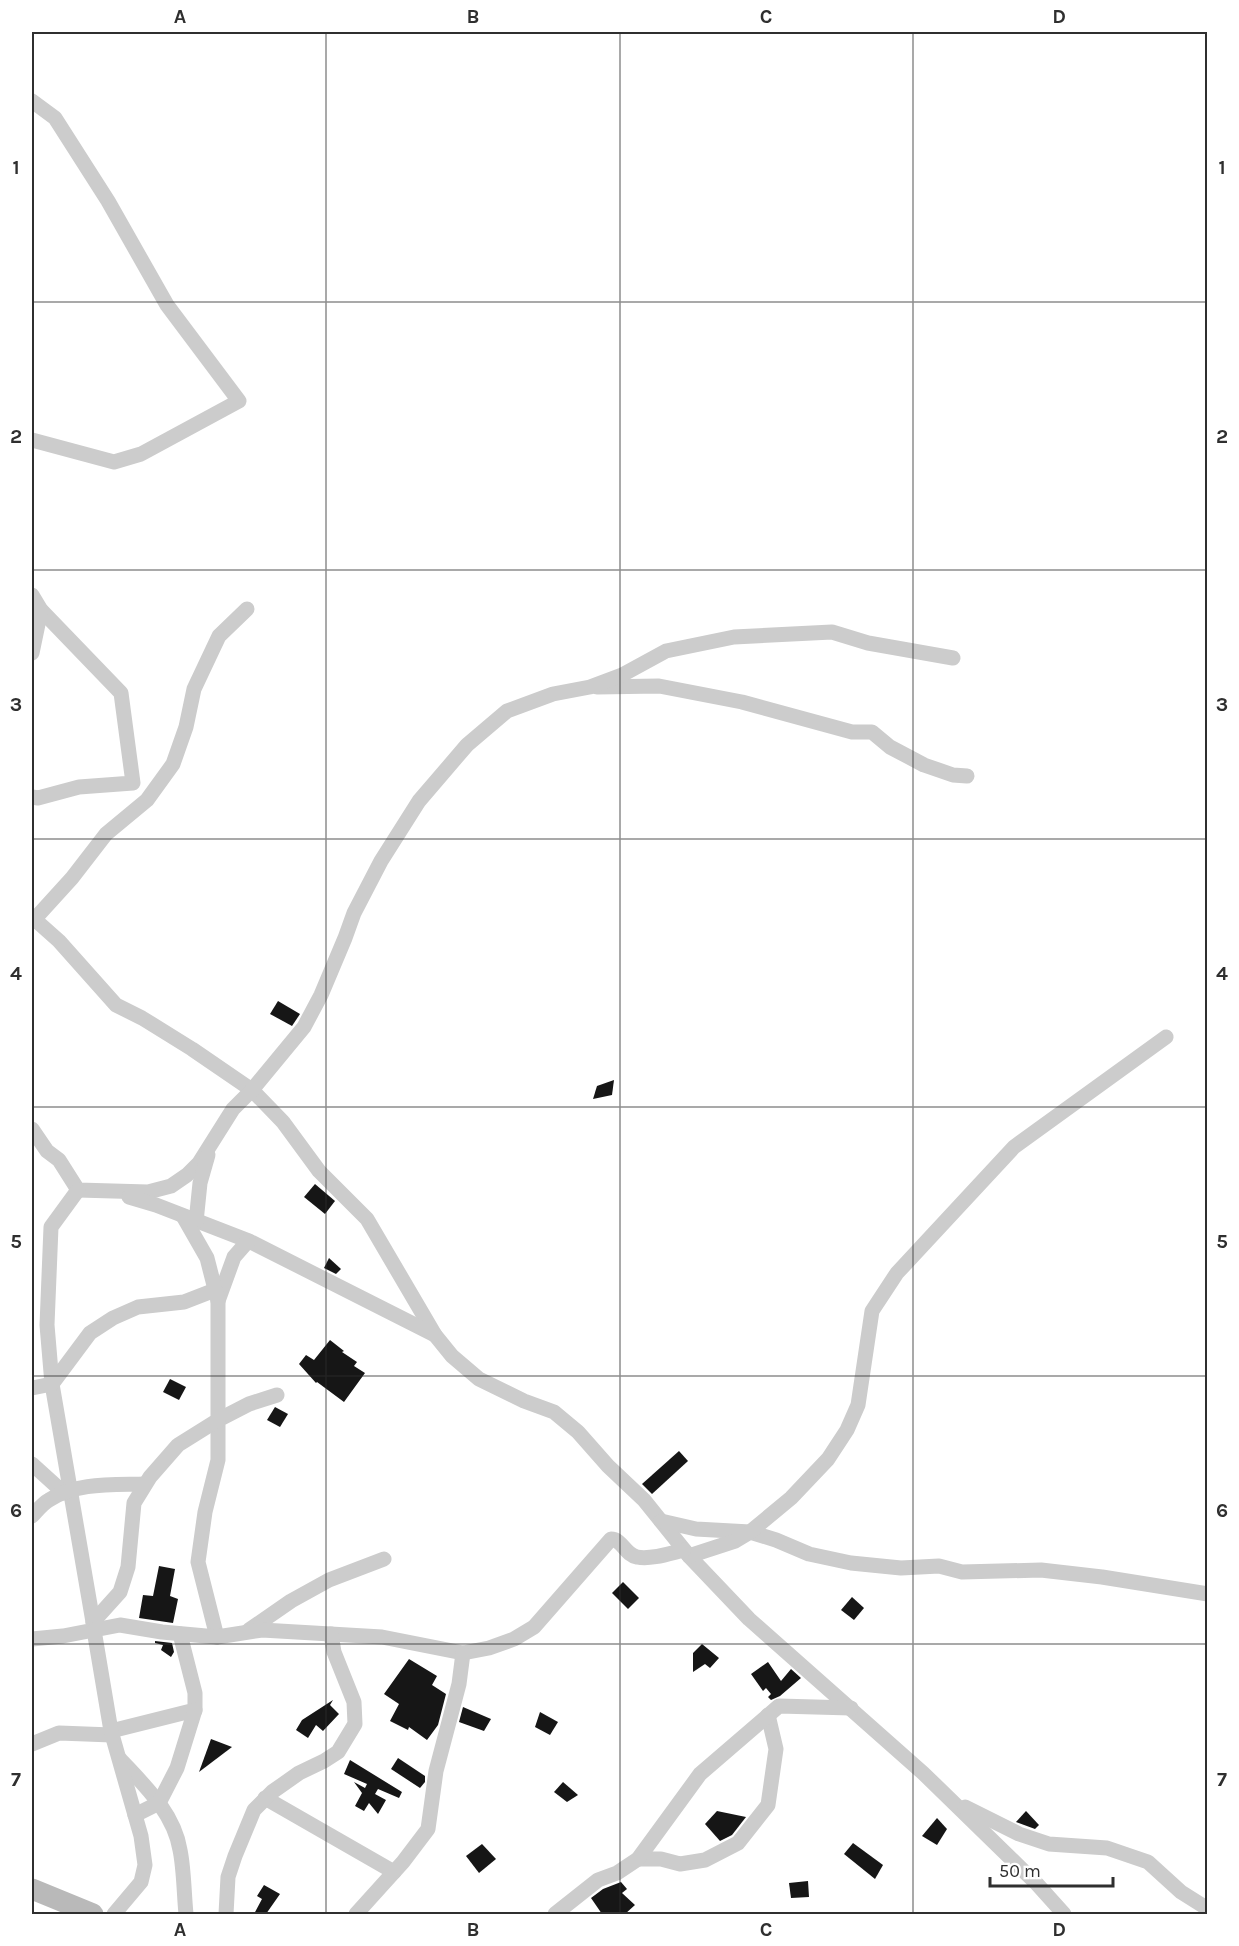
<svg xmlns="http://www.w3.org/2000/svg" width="1239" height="1946" viewBox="0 0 1239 1946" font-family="Karla,sans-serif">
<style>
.building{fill:#161616}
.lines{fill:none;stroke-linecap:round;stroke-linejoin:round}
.minor{stroke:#ccc;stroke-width:15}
.secondary{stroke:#b9b9b9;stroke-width:21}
.grid{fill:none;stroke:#2f2f2f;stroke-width:1.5;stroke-opacity:0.55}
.neatline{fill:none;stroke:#2f2f2f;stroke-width:2}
.grid-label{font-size:20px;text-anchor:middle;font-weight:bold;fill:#2f2f2f}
</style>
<rect width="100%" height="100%" fill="#fff"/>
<g class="building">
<path d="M278 1001 300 1014 292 1026 270 1014Z"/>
<path d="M614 1080 612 1095 593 1099 597 1086Z"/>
<path d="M315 1184 335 1201 325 1214 304 1197Z"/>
<path d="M329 1258 341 1269 336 1274 324 1268Z"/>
<path d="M330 1340 344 1351 342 1352 357 1362 354 1366 365 1373 344 1402 317 1382 316 1383 299 1364 306 1355 314 1360Z"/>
<path d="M170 1379 186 1387 179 1400 163 1392Z"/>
<path d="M275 1407 288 1414 280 1427 267 1420Z"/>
<path d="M679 1451 688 1461 652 1494 642 1484Z"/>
<path d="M159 1566 175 1569 170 1596 178 1599 173 1623 139 1618 143 1595 153 1596Z"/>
<path d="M623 1582 639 1598 628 1609 612 1593Z"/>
<path d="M852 1597 864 1608 854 1620 841 1610Z"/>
<path d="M155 1641 172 1643 174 1652 171 1657 161 1650 163 1645 155 1643Z"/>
<path d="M702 1644 719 1658 710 1668 705 1664 693 1672V1653Z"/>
<path d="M409 1659 437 1676 432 1685 446 1694 438 1725 427 1740 409 1727 408 1730 390 1721 399 1704 384 1694Z"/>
<path d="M768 1662 781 1681 791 1669 801 1678 780 1696 771 1700 768 1697 771 1694 766 1688 763 1691 751 1674Z"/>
<path d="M333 1700 330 1705 339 1714 323 1731 316 1725 308 1738 296 1730 302 1720Z"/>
<path d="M463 1707 491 1719 484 1731 459 1722Z"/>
<path d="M540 1712 558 1722 550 1735 535 1727Z"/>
<path d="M211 1739 232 1747 199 1772Z"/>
<path d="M398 1758 425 1776V1782L420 1788 391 1769Z"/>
<path d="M350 1760 402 1792 399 1798 378 1789 375 1794 386 1800 378 1814 369 1803 364 1811 355 1806 362 1793 354 1782 365 1788 367 1784 344 1774Z"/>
<path d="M563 1782 578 1795 567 1802 554 1792Z"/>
<path d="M717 1811 746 1817 732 1835 720 1841 705 1824Z"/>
<path d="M1026 1811 1039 1825 1035 1829 1016 1822Z"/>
<path d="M937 1818 947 1829 937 1845 922 1836Z"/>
<path d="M853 1843 883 1865 875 1879 844 1854Z"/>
<path d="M482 1844 496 1859 479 1873 466 1856Z"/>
<path d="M808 1881 809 1897 791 1898 789 1883Z"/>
<path d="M621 1882 627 1889 622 1893 635 1905 625 1914H602L591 1898 603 1889Z"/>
<path d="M264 1885 280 1894 266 1914H254L262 1899 257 1896Z"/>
</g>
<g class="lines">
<g class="minor">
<path d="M32 101 55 118 108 201 167 305 239 401 141 454 114 462 32 440"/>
<path d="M32 595 41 610 121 693 133 783 79 787 38 798 32 797"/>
<path d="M32 653 41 610"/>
<path d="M597 687 659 686 742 702 852 732H872L890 747 924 765 953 775 967 776"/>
<path d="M32 917 59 941 116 1005 142 1018 192 1049 252 1090 283 1122 319 1171 367 1219 435 1335 452 1356 479 1379 524 1401 554 1412 578 1432 608 1466 644 1500 689 1556 749 1619 923 1773 1037 1884 1064 1914"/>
<path d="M32 922 72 878 106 834 147 800 173 764 186 727 194 689 219 636 247 609"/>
<path d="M32 1129 47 1151 59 1160 78 1190 148 1192 171 1186 187 1175 199 1163 233 1109 252 1090 304 1027 321 995 345 938 354 913 381 861 419 801 467 745 507 711 553 694 590 687 622 675 666 651 734 637 832 632 868 643 953 658"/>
<path d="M78 1190 51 1227 47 1325 52 1384 93 1622"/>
<path d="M129 1197 156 1205 249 1241 435 1335"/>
<path d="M196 1222 200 1183 208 1155"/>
<path d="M218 1301 234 1257 248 1241"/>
<path d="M32 1388 52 1384 90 1333 113 1318 138 1307 184 1302 215 1290"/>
<path d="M32 1464 64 1493"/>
<path d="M32 1516C37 1511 42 1504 49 1500 76 1482 114 1485 145 1484"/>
<path d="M661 1521 696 1529 750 1532 776 1540 809 1554 851 1563 901 1568 939 1566 962 1572 1041 1570 1102 1577 1208 1594"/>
<path d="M689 1556 735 1541 750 1532 791 1498 828 1459 847 1430 858 1405 872 1311 897 1273 1014 1147 1166 1037"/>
<path d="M249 1630 291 1601 329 1580 384 1559"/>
<path d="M217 1637 198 1562 205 1512 218 1460V1420L249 1404 277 1395"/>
<path d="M32 1639 63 1636 94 1630 93 1622 120 1592 128 1567 134 1503 150 1477 178 1445 218 1420V1301L207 1258 183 1216"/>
<path d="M111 1731 195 1710V1693L180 1634"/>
<path d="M32 1744 59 1733 112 1735"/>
<path d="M120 1759C145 1786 174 1813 180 1850 184 1869 184 1895 186 1914"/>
<path d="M265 1798 394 1872"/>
<path d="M965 1807 1019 1834 1049 1844 1107 1848 1148 1862 1181 1892 1208 1909"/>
<path d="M135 1815 159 1803 177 1768 195 1710"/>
<path d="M638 1859H661L680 1864 705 1860 738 1843 768 1805 776 1749 768 1715"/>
<path d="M114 1914 141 1882 145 1865 141 1836 111 1731 94 1630 120 1625 162 1632 217 1637 262 1630 382 1637 463 1653 489 1648 514 1639 534 1627 611 1539C622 1539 625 1555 637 1557 651 1560 671 1553 684 1550"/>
<path d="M226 1914 228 1877 235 1856 254 1810 272 1792 299 1773 324 1761 338 1752 355 1724 354 1702 334 1652 331 1634"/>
<path d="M356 1914 403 1862 428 1829 436 1771 459 1684 463 1653"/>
<path d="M555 1914 598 1880 617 1873 638 1859 700 1774 779 1706 851 1708"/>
</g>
<path class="secondary" d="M32 1889 93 1914"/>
</g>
<path class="grid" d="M326 32V1914M620 32V1914M913 32V1914M32 302H1208M32 570H1208M32 839H1208M32 1107H1208M32 1376H1208M32 1644H1208"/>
<rect width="1239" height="1946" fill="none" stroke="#ffffff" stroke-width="66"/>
<path d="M990 1877v9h123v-9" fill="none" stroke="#2f2f2f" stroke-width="3"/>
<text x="999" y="1877" font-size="18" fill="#2f2f2f" stroke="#ffffff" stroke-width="4.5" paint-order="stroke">50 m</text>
<rect x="33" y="33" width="1173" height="1880" class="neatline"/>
<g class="grid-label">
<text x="180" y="23">A</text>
<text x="473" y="23">B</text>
<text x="766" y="23">C</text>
<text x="1059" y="23">D</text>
<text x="16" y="174">1</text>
<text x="1222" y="174">1</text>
<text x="16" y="443">2</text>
<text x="1222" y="443">2</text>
<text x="16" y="711">3</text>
<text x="1222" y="711">3</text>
<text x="16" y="980">4</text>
<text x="1222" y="980">4</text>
<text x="16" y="1248">5</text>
<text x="1222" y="1248">5</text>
<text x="16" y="1517">6</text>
<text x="1222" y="1517">6</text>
<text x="16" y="1786">7</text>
<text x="1222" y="1786">7</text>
<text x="180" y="1936">A</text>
<text x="473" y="1936">B</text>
<text x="766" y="1936">C</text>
<text x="1059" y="1936">D</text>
</g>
</svg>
